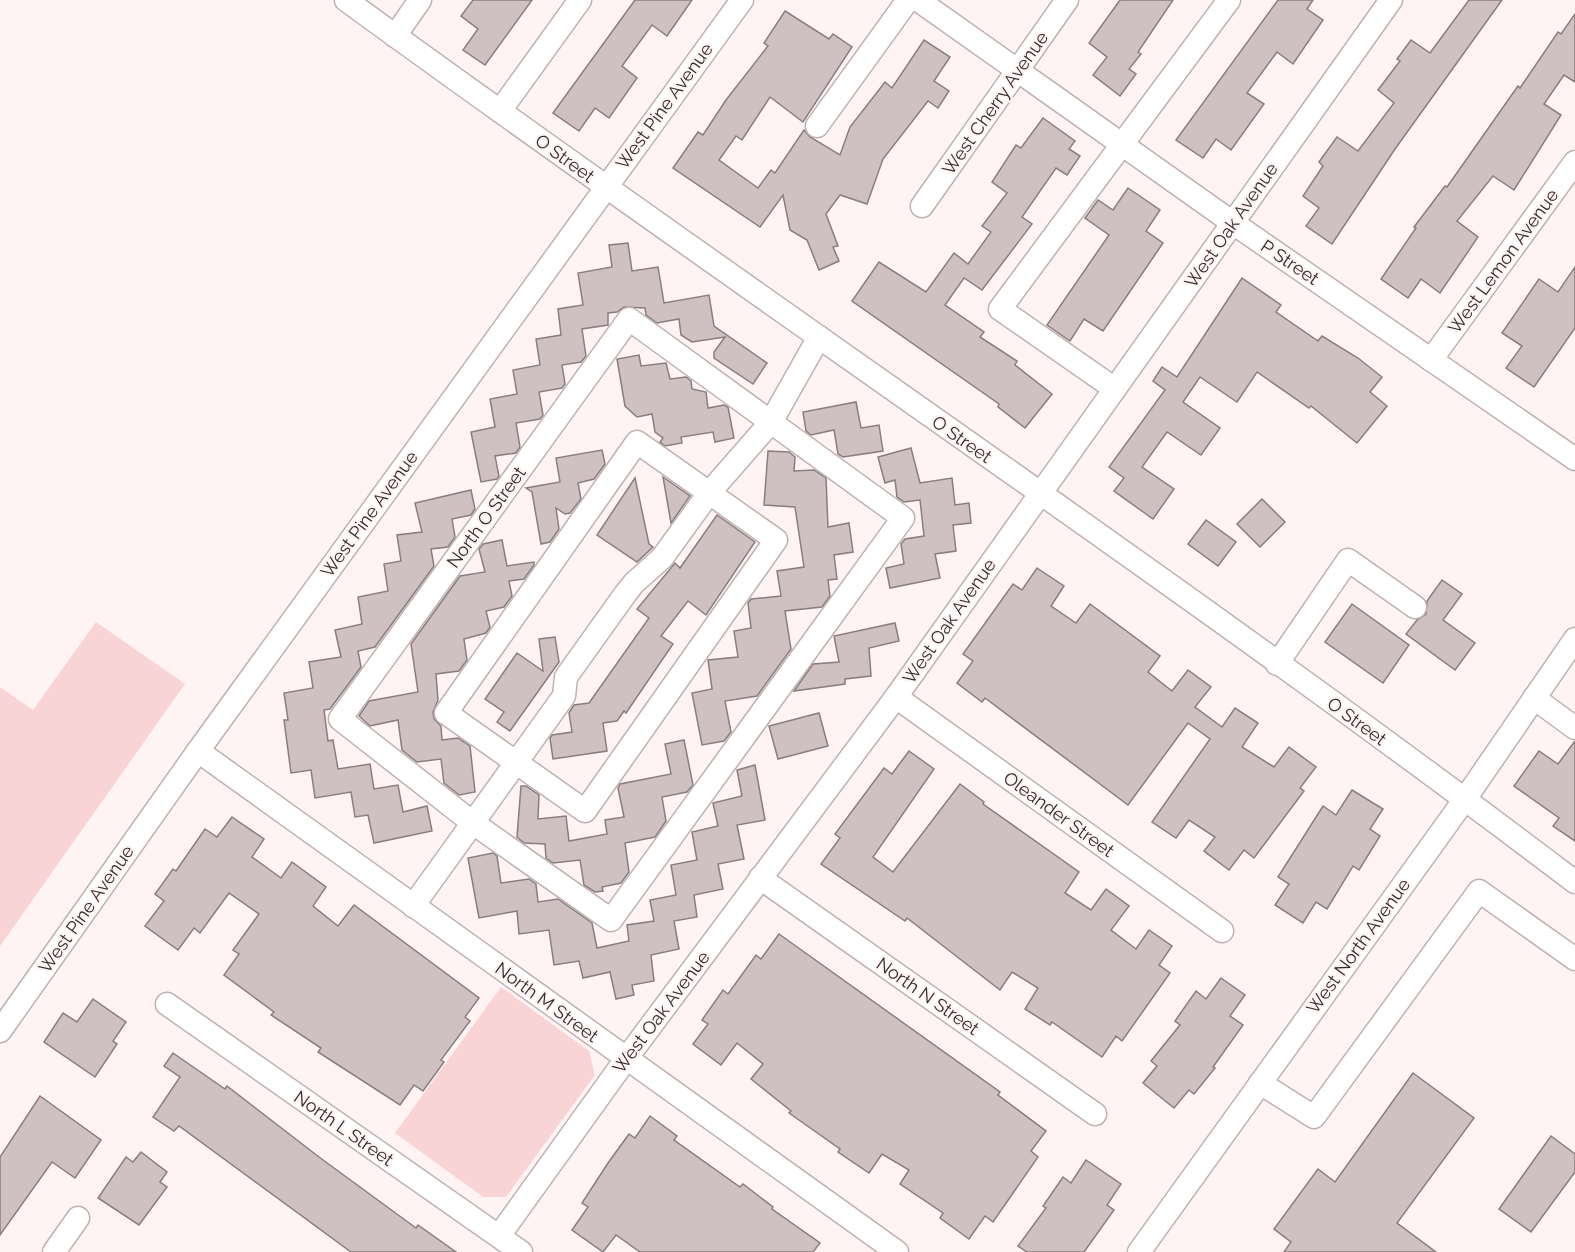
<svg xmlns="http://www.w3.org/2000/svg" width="1575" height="1252" viewBox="0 0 1575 1252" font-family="Raleway,sans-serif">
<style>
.green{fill:#f9d4d4}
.building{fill:#cfc1c1;stroke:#8a7d7d;stroke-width:1.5}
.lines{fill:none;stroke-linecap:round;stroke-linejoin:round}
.minor-casing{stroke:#bfb1b1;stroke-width:25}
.minor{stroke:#fff;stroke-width:22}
.labels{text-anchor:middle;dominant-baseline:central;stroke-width:4.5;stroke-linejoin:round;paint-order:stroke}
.street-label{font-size:18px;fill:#322d2d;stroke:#fff3f3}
</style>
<rect width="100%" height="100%" fill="#fff3f3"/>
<g class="green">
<path d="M96 622 185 684 0 946V687L33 710Z"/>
<path d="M501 987 589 1051 595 1075 506 1197H483L395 1133Z"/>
</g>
<g class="building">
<path d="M473 0H532L485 65 463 50 478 29 461 16Z"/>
<path d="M635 0H692L667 36 652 25 622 66 637 78 609 118 595 108 579 131 553 113Z"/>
<path d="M1120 0H1173L1138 52 1141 54 1129 69 1136 74 1120 96 1093 75 1107 57 1089 43Z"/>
<path d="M1278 0H1313L1307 9 1323 20 1293 64 1277 52 1247 93 1264 104 1231 150 1216 139 1203 158 1176 140Z"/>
<path d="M1469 0H1502L1395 149 1332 244 1306 226 1319 208 1303 196 1323 166 1319 162 1337 137 1358 151 1394 103 1378 90 1400 61 1397 59 1411 40 1430 53Z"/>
<path d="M785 11 829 39 833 34 852 47 803 122 770 97 742 140 736 136 719 160 758 188 771 170 775 173 804 130 810 137 840 155 850 127 885 82 892 88 924 40 950 57 934 81 949 91 938 108 928 101 883 159 867 204 840 195 826 214 838 246 833 247 839 261 819 270 807 240 790 230 783 195 760 227 673 168 698 132 703 135 726 100 768 46 764 43Z"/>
<path d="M1575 14V82L1564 75 1544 104 1561 115 1514 190 1493 176 1457 221 1478 237 1440 293 1421 279 1408 298 1381 279 1416 228 1414 227 1445 186 1447 187 1518 86 1520 88 1558 32 1561 34Z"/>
<path d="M1043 118 1075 141 1069 149 1080 156 1067 175 1056 168 1022 217 1032 224 982 290 964 278 945 305 984 332 980 337 1017 361 1015 365 1052 394 1025 428 998 407 999 404 852 301 879 262 926 292 954 253 968 264 991 232 982 226 1007 193 992 182 1016 145 1021 148Z"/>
<path d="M1128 188 1160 210 1146 231 1163 243 1103 331 1084 319 1070 341 1047 325 1109 235 1085 218 1098 200 1113 210Z"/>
<path d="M628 243 632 271 658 267 664 303 709 295 714 326 767 363 753 384 714 358V352L725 337 692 342 681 335 679 319 657 323 646 315 645 308 624 307 617 312 608 313V325L582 329 586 356 581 362 562 365 565 384 562 388 539 392 543 415 540 419 516 423 520 447 516 453 495 456 499 476 497 479 481 482 471 432 495 427 490 399 517 394 513 370 540 365 536 339 561 335 558 309 583 305 578 273 612 267 609 245Z"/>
<path d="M1575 267V328L1534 387 1506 368 1522 346 1502 333 1539 279 1558 292Z"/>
<path d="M1242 278 1281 305 1276 312 1318 341 1322 336 1358 358 1382 377 1370 392 1387 406 1357 443 1311 406 1309 408 1257 372 1237 402 1200 377 1183 402 1220 428 1201 455 1167 432 1142 467 1174 489 1153 519 1114 491 1124 478 1109 467 1165 390 1153 381 1162 367 1177 377Z"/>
<path d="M639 355 641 366 666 363 670 379 686 377 691 381 692 389 706 392 708 408 724 405 728 407 734 438 715 442 713 432 681 437 682 443 665 446 660 442 663 438 655 432 652 414 637 417 625 406 617 359Z"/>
<path d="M856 402 861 428 879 425 883 451 843 457 838 454 834 430 811 435 806 431 803 412Z"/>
<path d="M911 448 920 483 952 478 955 505 969 503 971 523 953 525 956 551 935 554 940 578 890 588 886 568 904 564 901 544 905 539 924 536 920 500 904 502 897 497 895 480 885 483 878 457Z"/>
<path d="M602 450 605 464 594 479 578 483 581 499 570 513 565 514 556 508 559 529 550 542 541 544 532 492 526 488 560 482 556 458Z"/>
<path d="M768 451 789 452 795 457 794 471 814 470 826 478 828 527 849 523 853 552 834 555 837 579 828 580 830 596 822 607 785 611 791 649 757 696 725 701 731 732 724 741 702 745 692 693 712 689 708 660 738 657 734 631 751 628 748 603 751 599 781 596 777 571 804 567 795 507 764 505Z"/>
<path d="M663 477 690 496 671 523Z"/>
<path d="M635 478 649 544 653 547 637 562 597 535Z"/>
<path d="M471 490 475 509 471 515 452 519 455 537 448 547 431 549 434 566 375 647 358 651 361 667 330 709 324 710 328 741 333 740 338 769 370 764 374 789 398 785 403 812 427 806 432 831 374 843 368 815 355 817 351 792 315 798 311 770 291 773 284 720H288L284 693 313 688 309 662 341 657 335 630 362 624 358 597 388 591 384 564 401 561 397 535 422 532 415 503Z"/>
<path d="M1262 499 1285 522 1260 547 1237 524Z"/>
<path d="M717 515 755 542 706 615 688 601 661 636 673 644 626 713 624 711 617 721 603 723 607 751 553 759 550 738 552 735 572 732 569 713 574 705 589 703 649 618 637 609 675 563 680 568Z"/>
<path d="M1206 520 1236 542 1218 566 1188 544Z"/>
<path d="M502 540 507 566 534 562V565L524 579 509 581 512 596 504 607 486 611 490 627 486 633 464 639 467 660 459 671 436 674 438 700 433 712 434 719 441 726 442 740 458 738 470 746 475 792 459 795 444 783 441 759 417 762 402 750 398 720 370 726 359 716 369 701 418 692 411 644 460 576 485 572 479 549 483 544Z"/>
<path d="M1037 568 1064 586 1051 606 1076 623 1090 604 1160 656 1148 672 1172 691 1188 670 1211 687 1195 707 1222 727 1235 708 1258 723 1242 747 1274 767 1289 747 1316 767 1300 788 1304 791 1254 858 1244 850 1229 870 1204 851 1215 837 1189 820 1176 838 1152 822 1210 739 1188 723 1128 805 985 698 982 702 957 683 973 661 963 654 1013 584 1022 590Z"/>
<path d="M1442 580 1462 594 1443 620 1475 643 1455 670 1406 634 1417 620 1426 614 1427 601Z"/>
<path d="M1352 604 1409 645 1383 683 1325 642Z"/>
<path d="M895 623 899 641 869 648 871 676 845 679V684L794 691 813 664 839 662 834 636Z"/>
<path d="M555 637 559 662 510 731 497 722 504 712 485 699 517 653 543 671 539 639Z"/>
<path d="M819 713 828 746 778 759 769 726Z"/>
<path d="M684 740 693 785 687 792 662 797 666 821 655 837 625 843 629 872 621 883 602 887 603 891 595 892 584 885 580 860 553 863 546 858 545 844 524 843 517 837 521 786H526L539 795 538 819 566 816 569 841 607 834 605 820 624 817 618 788 620 784 671 774 665 744Z"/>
<path d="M1575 741V841L1553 826 1559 818 1514 786 1539 751 1558 764Z"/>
<path d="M909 751 934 769 873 857 893 872 960 784 984 802 983 804 1079 872 1065 893 1091 910 1106 889 1129 906 1111 930 1136 949 1149 930 1172 946 1159 965 1170 973 1122 1041 1116 1036 1102 1057 1052 1022 1050 1025 1025 1009 1038 988 1012 972 1000 990 907 918 905 921 821 864 840 838 835 834 884 768 892 774Z"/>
<path d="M755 765 765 820 737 825 744 859 718 864 723 889 694 895 697 917 674 921 679 949 651 955 654 981 632 985 634 995 616 999 610 972 583 978 579 961 554 965 549 930 519 934 517 911 479 918 468 858 493 853 497 856 501 883 529 879 536 884 538 902 558 899 592 923 597 948 629 941 627 925 654 921 650 900 676 895 671 865 697 860 692 832 718 826 713 803 742 796 737 770Z"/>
<path d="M1352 790 1383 809 1370 829 1380 836 1359 870 1353 866 1327 909 1316 902 1303 923 1275 905 1289 884 1278 877 1323 806 1336 815Z"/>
<path d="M232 817 264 839 252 857 281 878 292 862 326 887 313 906 338 926 354 905 479 998 465 1017 470 1021 441 1060 444 1062 423 1091 414 1085 400 1105 318 1052 321 1048 271 1015 274 1012 224 975 239 954 233 950 259 914 229 893 200 933 194 928 178 950 145 926 164 901 155 894 173 869 176 871 205 829 217 837Z"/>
<path d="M779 934 1000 1092 998 1095 1046 1131 1031 1151 1038 1157 993 1222 985 1216 969 1239 940 1218 943 1213 900 1184 909 1170 882 1154 869 1173 838 1152 840 1149 789 1113 791 1111 751 1079 763 1064 737 1043 721 1065 693 1044 708 1024 702 1020 723 990 728 994 756 955 761 959Z"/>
<path d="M1221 978 1245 995 1230 1016 1243 1025 1213 1067 1215 1068 1194 1094 1189 1090 1174 1108 1143 1083 1157 1066 1151 1061 1180 1025 1175 1021 1196 991 1206 999Z"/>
<path d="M93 999 126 1022 113 1041 117 1044 95 1077 44 1042 63 1013 77 1022Z"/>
<path d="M173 1053 225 1089 227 1086 319 1157 416 1228 418 1225 456 1252H351L179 1126 174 1131 153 1117 180 1077 164 1066Z"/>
<path d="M1413 1073 1474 1118 1397 1223 1436 1252H1284L1291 1242 1274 1229 1318 1169 1335 1182Z"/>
<path d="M40 1096 101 1140 75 1178 52 1162 0 1235V1157Z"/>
<path d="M650 1116 677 1136 674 1140 740 1187 743 1184 773 1207 772 1209 820 1243 813 1252H640L616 1235 603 1252 572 1230 588 1207 582 1203 608 1163 629 1134 635 1138Z"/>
<path d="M1551 1136 1575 1154V1172L1531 1232 1499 1209Z"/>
<path d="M141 1152 167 1172 160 1182 167 1187 139 1225 98 1198 126 1157 133 1162Z"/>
<path d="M1086 1160 1121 1184 1107 1205 1114 1210 1084 1252H1027L1018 1246 1046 1208 1043 1206 1063 1177 1071 1183Z"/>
</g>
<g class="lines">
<defs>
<g id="minor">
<path d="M346 0C753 297 1173 577 1575 882"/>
<path d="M918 0 1233 223 1575 459"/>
<path d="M395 36 420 0"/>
<path d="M500 111 580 0"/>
<path d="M817 126 908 0"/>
<path d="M922 206 1067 0"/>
<path d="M629 319 903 518 611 920 473 823 340 719Z"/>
<path d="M1431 360 1575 162"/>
<path d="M1115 389 1000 309 1229 0"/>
<path d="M637 442 776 540 585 811 446 713Z"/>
<path d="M1277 664 1348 560 1415 607"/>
<path d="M896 697 1222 931"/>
<path d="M1534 698 1575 728"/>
<path d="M198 751 897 1252"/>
<path d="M760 878 1095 1114"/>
<path d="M413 906 564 696 566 677 626 593 634 583 662 558 709 493 771 422 819 337"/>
<path d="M167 1004 521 1252"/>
<path d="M0 1031 198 751 742 0"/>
<path d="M1260 1083 1314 1117 1479 891 1575 959"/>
<path d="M499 1236 626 1059 896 697 1391 0"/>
<path d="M54 1252 78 1218"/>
<path d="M1139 1252 1465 799 1575 639"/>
</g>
</defs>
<use href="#minor" class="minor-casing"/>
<use href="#minor" class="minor"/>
</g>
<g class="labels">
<g class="street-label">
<text transform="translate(995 103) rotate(-55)">West Cherry Avenue</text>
<text transform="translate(664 106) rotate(-54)">West Pine Avenue</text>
<text transform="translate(565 158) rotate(36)">O Street</text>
<text transform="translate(1231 225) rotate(-55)">West Oak Avenue</text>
<text transform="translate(1503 261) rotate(-54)">West Lemon Avenue</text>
<text transform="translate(1290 262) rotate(34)">P Street</text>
<text transform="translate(962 439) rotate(35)">O Street</text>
<text transform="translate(369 514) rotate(-54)">West Pine Avenue</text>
<text transform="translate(486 517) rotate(-54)">North O Street</text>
<text transform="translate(949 621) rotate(-55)">West Oak Avenue</text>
<text transform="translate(1357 721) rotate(36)">O Street</text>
<text transform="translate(1059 814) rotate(36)">Oleander Street</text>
<text transform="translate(86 909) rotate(-55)">West Pine Avenue</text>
<text transform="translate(1358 946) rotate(-54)">West North Avenue</text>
<text transform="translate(928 996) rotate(35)">North N Street</text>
<text transform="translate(547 1002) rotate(36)">North M Street</text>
<text transform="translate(661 1012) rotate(-53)">West Oak Avenue</text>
<text transform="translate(344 1128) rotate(35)">North L Street</text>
</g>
</g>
</svg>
